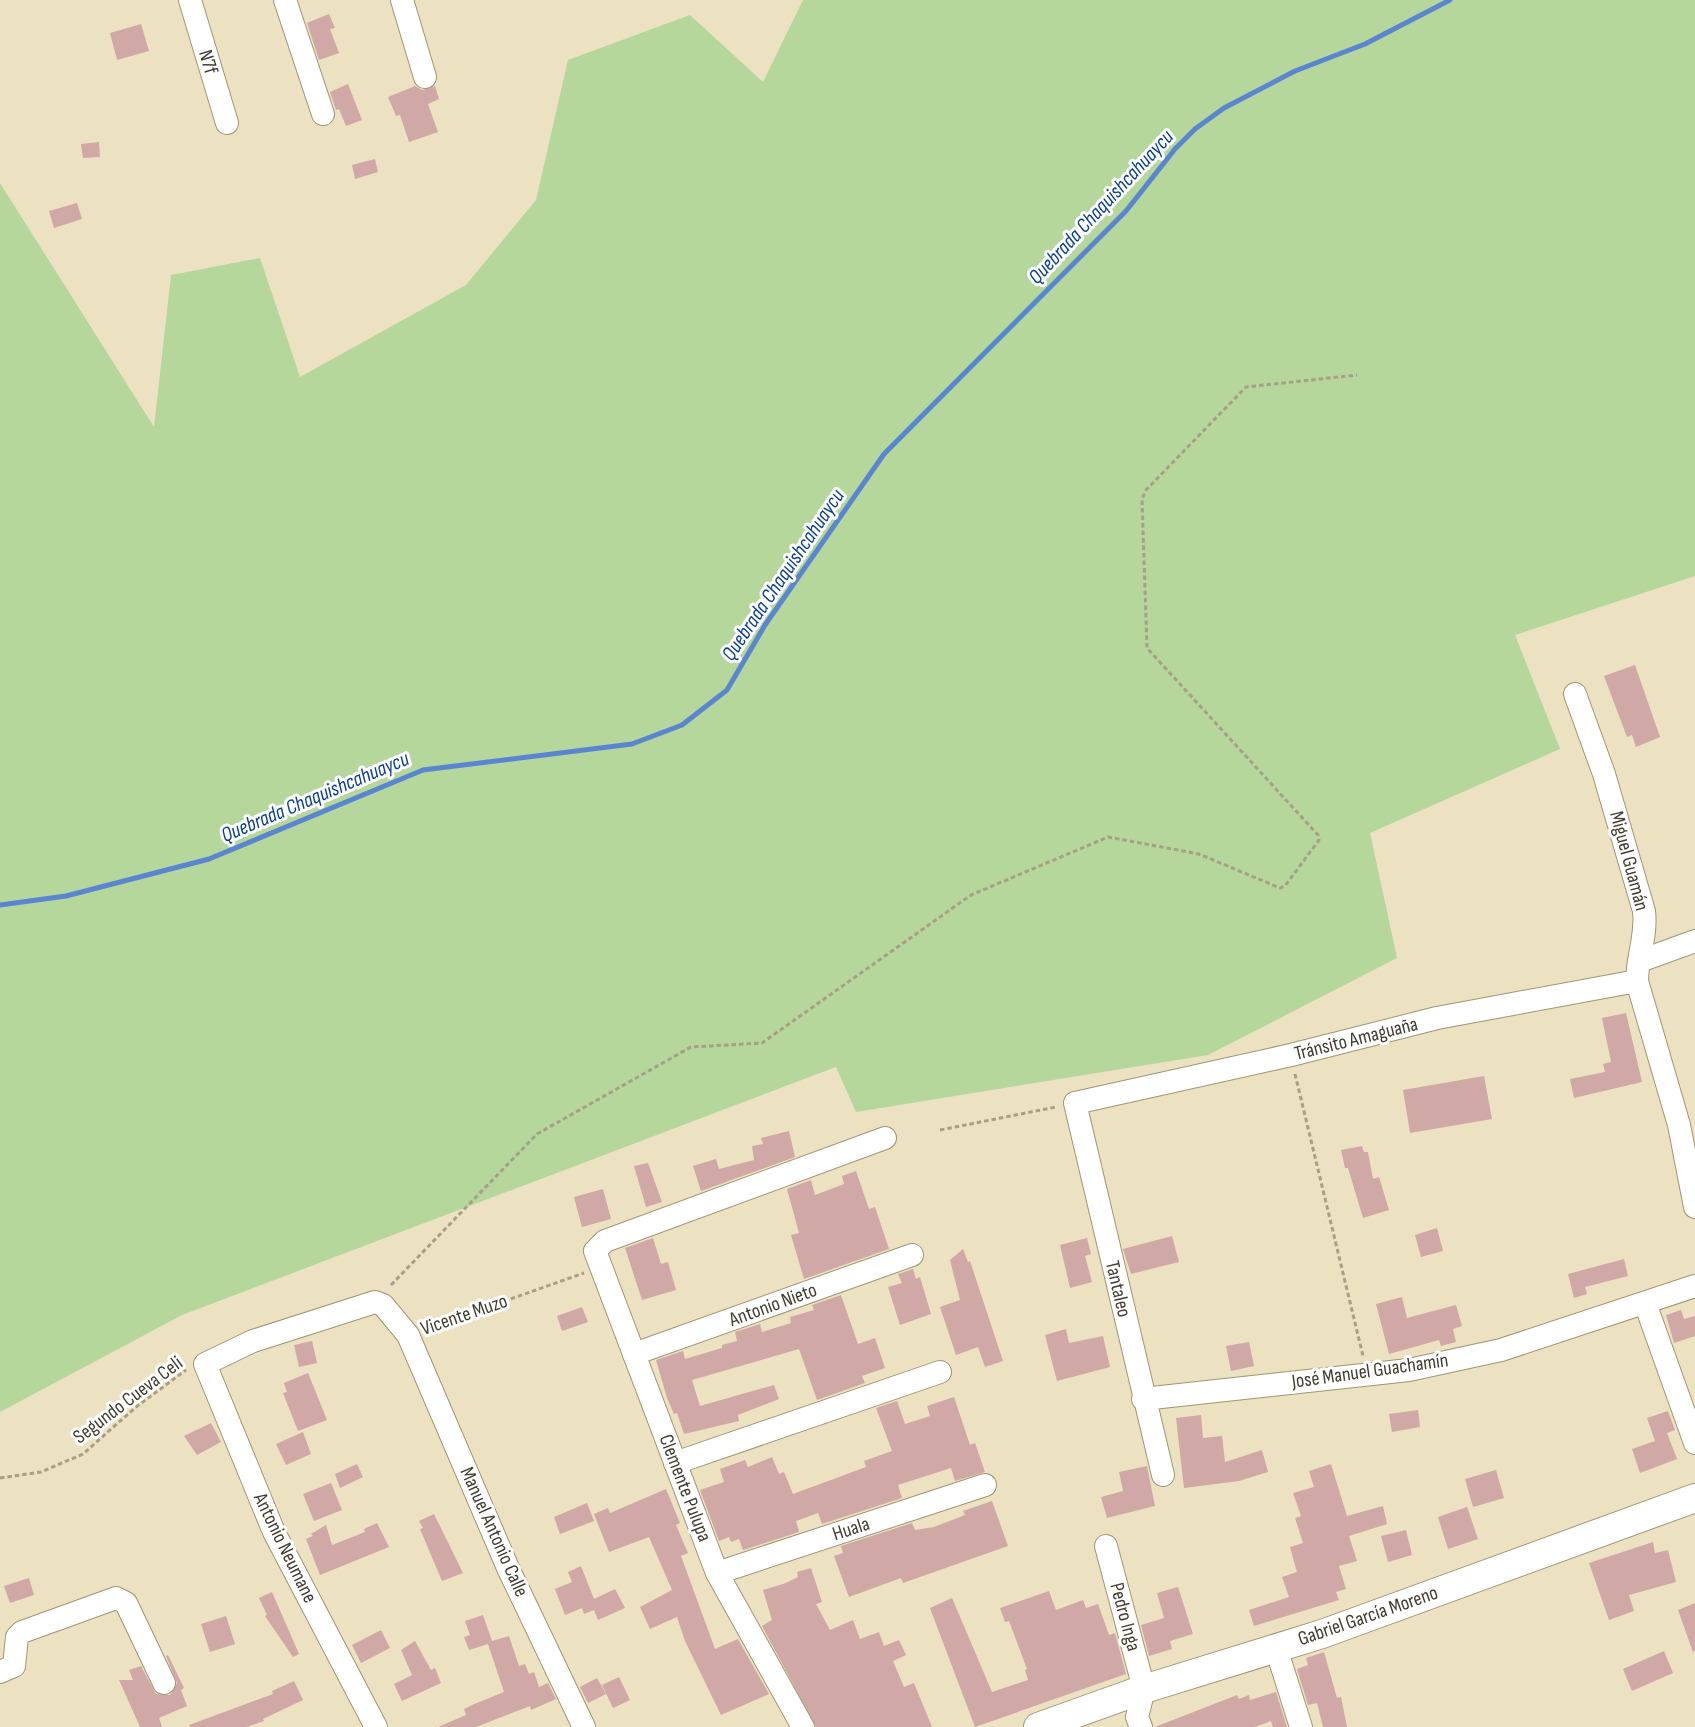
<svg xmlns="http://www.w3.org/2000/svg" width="1695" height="1727" viewBox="0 0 1695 1727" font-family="'Sofia Sans Condensed',sans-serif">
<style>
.green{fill:#b5d79c}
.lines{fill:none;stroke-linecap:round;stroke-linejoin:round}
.stream{stroke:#5a85d0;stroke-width:5}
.building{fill:#d0a9a6}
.minor-casing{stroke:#9f9575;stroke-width:24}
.tertiary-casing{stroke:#9f9575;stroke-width:30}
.path{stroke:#a79f86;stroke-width:3;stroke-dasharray:4.5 3;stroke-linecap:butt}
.minor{stroke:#fff;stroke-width:22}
.tertiary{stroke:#fff;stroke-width:28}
.labels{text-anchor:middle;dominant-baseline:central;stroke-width:6;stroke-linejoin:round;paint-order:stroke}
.street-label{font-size:20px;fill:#403c2e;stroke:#fff}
.water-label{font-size:21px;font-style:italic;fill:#093e96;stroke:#fff}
</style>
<rect width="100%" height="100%" fill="#ece1c0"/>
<path class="green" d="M803 0H1695V576L1515 635 1560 749 1370 833 1397 958 1208 1055 856 1112 836 1067 182 1315 0 1412V183L154 427 171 275 260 258 300 377 466 285 536 200 568 60 690 15 763 82Z"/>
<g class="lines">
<path class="stream" d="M0 905 66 896 209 859 423 770 632 744 682 725 727 690 765 625 884 454 1126 211 1175 149 1195 129 1224 108 1295 71 1365 44 1450 0"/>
</g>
<g class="building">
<path d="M329 14 335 28 330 29 339 53 319 60 307 23Z"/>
<path d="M141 24 149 51 117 60 110 33Z"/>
<path d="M348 84 362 120 346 126 339 109 336 110 330 92Z"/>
<path d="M415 86 422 90 435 86 439 99 428 104 438 132 409 142 400 115 396 116 388 97Z"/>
<path d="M99 142 100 157 83 158 81 144Z"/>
<path d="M375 159 378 172 355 179 352 165Z"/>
<path d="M77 203 82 219 54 228 49 211Z"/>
<path d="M1635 665 1660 737 1636 747 1632 735 1627 737 1604 676Z"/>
<path d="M1626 1013 1642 1082 1574 1098 1570 1079 1605 1072 1603 1064 1611 1062 1602 1018Z"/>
<path d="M1484 1076 1492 1119 1410 1133 1403 1090Z"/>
<path d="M789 1131 795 1157 701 1191 693 1166 716 1159 719 1169 754 1160 752 1146 763 1144 761 1138Z"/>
<path d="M1362 1146 1364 1152H1368L1373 1179 1379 1177 1389 1210 1363 1218 1348 1168H1345L1341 1150Z"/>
<path d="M648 1163 662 1202 646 1207 634 1166Z"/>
<path d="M856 1171 869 1209 875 1207 889 1249 804 1279 791 1235 799 1233 787 1189 811 1180 815 1195 844 1184 842 1176Z"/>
<path d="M603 1189 611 1219 582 1227 574 1197Z"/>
<path d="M1437 1228 1443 1251 1421 1257 1415 1235Z"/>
<path d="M1172 1236 1179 1262 1131 1274 1123 1249Z"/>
<path d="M653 1238 661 1264 668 1262 676 1290 642 1300 625 1248Z"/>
<path d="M1087 1238 1091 1254 1085 1256 1092 1282 1070 1288 1060 1245Z"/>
<path d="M963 1249 968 1262 970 1261 1003 1361 985 1367 978 1347 956 1355 940 1307 960 1300 950 1260Z"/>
<path d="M1624 1259 1628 1276 1585 1287 1587 1294 1574 1298 1568 1274Z"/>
<path d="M913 1269 916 1279 920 1277 931 1314 900 1325 888 1287 902 1283 898 1274Z"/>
<path d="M841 1295 858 1344 875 1338 885 1368 862 1376 865 1383 817 1400 799 1349 692 1380 700 1406 774 1385 779 1399 738 1415 739 1421 684 1434 677 1413 674 1414 667 1398 656 1360 683 1351 685 1359 722 1348V1345L737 1341 735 1332 760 1324 762 1332 791 1323 790 1317 814 1310 812 1305Z"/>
<path d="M1402 1297 1407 1318 1456 1305 1462 1326 1453 1329 1456 1342 1441 1346 1439 1340 1389 1354 1376 1304Z"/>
<path d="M582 1307 588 1322 562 1331 557 1316Z"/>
<path d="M1681 1310 1684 1319 1695 1316V1336L1674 1343 1666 1315Z"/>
<path d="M1066 1329 1069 1343 1103 1336 1110 1367 1057 1381 1045 1335Z"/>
<path d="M312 1341 317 1363 299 1367 294 1345Z"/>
<path d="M1249 1342 1254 1366 1231 1371 1226 1346Z"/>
<path d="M308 1373 327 1420 298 1431 283 1393 287 1392 284 1383Z"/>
<path d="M954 1397 970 1445 975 1443 985 1472 955 1481 951 1468 898 1485 902 1498 822 1524 818 1513 796 1521 799 1532 743 1550 739 1539 731 1542 729 1537 719 1541 700 1490 724 1482 720 1469 745 1460 748 1467 772 1457 779 1474 784 1472 793 1494 866 1467 864 1461 892 1451 876 1408 897 1401 905 1424 930 1416 927 1406Z"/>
<path d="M1418 1410 1420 1427 1392 1432 1389 1414Z"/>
<path d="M1668 1411 1675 1430 1667 1433 1677 1459 1640 1473 1632 1449 1655 1441 1647 1418Z"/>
<path d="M1201 1415 1203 1438 1222 1436 1225 1462 1262 1450 1268 1472 1239 1481 1184 1488 1176 1418Z"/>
<path d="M211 1423 221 1442 197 1455 184 1436Z"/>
<path d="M303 1432 311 1454 286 1465 276 1444Z"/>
<path d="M357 1464 363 1477 340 1488 335 1474Z"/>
<path d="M1331 1464 1347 1516 1383 1506 1387 1524 1349 1536 1357 1561 1339 1566 1346 1589 1336 1592 1339 1600 1254 1626 1249 1610 1289 1597 1282 1577 1297 1572 1290 1547 1303 1543 1295 1518 1301 1516 1293 1493 1314 1487 1309 1471Z"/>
<path d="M1147 1466 1155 1506 1107 1518 1101 1497 1123 1491 1119 1472Z"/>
<path d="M1496 1470 1504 1498 1473 1507 1465 1479Z"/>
<path d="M331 1483 342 1510 314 1521 303 1494Z"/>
<path d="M666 1489 680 1523 676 1525 688 1553 681 1556 715 1649 738 1639 769 1694 721 1715 685 1641 677 1617 650 1629 640 1607 672 1590 649 1537 609 1552 594 1514 608 1508 610 1513Z"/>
<path d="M992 1501 1008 1546 903 1583 901 1578 849 1597 834 1556 843 1553 841 1546 912 1523 915 1530 934 1527 965 1515 963 1511Z"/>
<path d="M587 1503 594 1521 560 1534 554 1517Z"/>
<path d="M1467 1507 1478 1539 1448 1549 1438 1517Z"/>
<path d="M434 1514 463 1573 442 1581 420 1529 423 1528 419 1521Z"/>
<path d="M377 1523 389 1547 320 1575 306 1539 313 1536 311 1534 326 1525 332 1545 365 1532 364 1529Z"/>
<path d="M1406 1530 1412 1555 1388 1562 1381 1536Z"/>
<path d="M1653 1542 1655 1553 1668 1550 1676 1582 1629 1595 1634 1611 1609 1620 1589 1563Z"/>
<path d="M581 1566 594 1599 615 1589 625 1608 598 1620 594 1610 584 1614 582 1608 565 1615 555 1589 572 1582 568 1572Z"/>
<path d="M811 1568 822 1602 816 1604 830 1630 853 1620 860 1639 879 1632 884 1646 899 1640 906 1655 893 1661 904 1687 914 1683 932 1727H816L762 1626 772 1620 763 1590 786 1583 798 1577 797 1572Z"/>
<path d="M29 1578 34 1595 10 1603 4 1586Z"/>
<path d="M1178 1587 1193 1634 1170 1641 1172 1649 1149 1656 1141 1625 1164 1618 1157 1593Z"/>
<path d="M1049 1591 1056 1610 1083 1600 1086 1608 1098 1604 1109 1635 1115 1633 1126 1674 975 1727 930 1608 952 1598 992 1692 1028 1680 1025 1670 1027 1669 1009 1621 1005 1622 1000 1608Z"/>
<path d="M272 1592 299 1654 293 1657 265 1616 267 1615 259 1598Z"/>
<path d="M1695 1603V1651L1693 1652 1678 1610Z"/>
<path d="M483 1615 492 1641 509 1636 519 1666 525 1664 529 1674 534 1672 539 1687 548 1683 556 1699 531 1710 530 1706 476 1727H438L466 1715 464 1709 472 1705 504 1692 488 1644 469 1650 464 1637 470 1635 465 1621Z"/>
<path d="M226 1616 235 1644 210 1652 201 1624Z"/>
<path d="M381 1630 390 1648 361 1663 352 1645Z"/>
<path d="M415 1641 431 1670 435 1668 441 1683 402 1701 394 1684 412 1675 401 1650Z"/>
<path d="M1664 1651 1673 1673 1632 1691 1623 1669Z"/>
<path d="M1324 1652 1337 1698 1341 1697 1347 1727H1323L1317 1703 1308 1705 1297 1669 1308 1665 1306 1658Z"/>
<path d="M168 1655 184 1688 181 1690 187 1706 159 1718 162 1727H140L119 1680H133L129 1670 141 1666 156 1694 170 1695 177 1683 166 1656Z"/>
<path d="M619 1677 630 1700 613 1708 602 1685Z"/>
<path d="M597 1678 606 1694 588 1703 580 1687Z"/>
<path d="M294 1681 303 1700 263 1719 264 1721 247 1727H190L189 1725 273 1694 272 1691Z"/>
<path d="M1276 1692 1287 1727H1273L1271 1721 1255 1727H1155L1237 1695 1239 1699 1249 1695 1250 1700Z"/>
</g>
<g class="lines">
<defs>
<g id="minor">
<path d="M190 0 227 123"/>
<path d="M285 0 323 114"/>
<path d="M402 0 425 77"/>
<path d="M1575 694 1604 774 1644 911C1647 936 1637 957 1637 981L1679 1125 1695 1207"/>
<path d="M1640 961 1695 941"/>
<path d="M1645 1303 1695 1443"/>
<path d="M634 1354 912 1255"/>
<path d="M1143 1399 1409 1370 1501 1350 1695 1286"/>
<path d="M675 1463 940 1372"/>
<path d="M1163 1475 1075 1103 1291 1055 1437 1018 1637 981"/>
<path d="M1106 1546 1144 1689 1137 1717 1141 1727"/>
<path d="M717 1573 985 1485"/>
<path d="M1276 1648 1301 1727"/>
<path d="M0 1672 14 1666 17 1637 22 1632 116 1598 126 1603 164 1683"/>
<path d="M376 1727 274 1532 205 1364 253 1341 375 1302 383 1305 408 1335 508 1568 584 1727"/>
<path d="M803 1727 717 1573 595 1251 605 1241 885 1138"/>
</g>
<path id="tertiary" d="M1038 1727 1144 1689 1322 1634 1695 1498"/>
</defs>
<use href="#minor" class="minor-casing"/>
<use href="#tertiary" class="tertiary-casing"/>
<g class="path">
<path d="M1295 1074 1363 1356"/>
<path d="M940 1130 1056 1107"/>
<path d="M391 1285 537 1134 691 1047 762 1043 971 895 1108 837 1199 854 1280 888 1285 886 1319 840 1318 835 1147 648 1142 499 1146 490 1246 387 1357 375"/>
<path d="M426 1329 584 1273"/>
<path d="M0 1478 41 1472 83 1454 136 1407 186 1370"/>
</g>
<use href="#minor" class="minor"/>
<use href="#tertiary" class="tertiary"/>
</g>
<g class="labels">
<g class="street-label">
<text transform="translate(208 62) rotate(73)">N7f</text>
<text transform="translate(1629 861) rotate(75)">Miguel Guamán</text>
<text transform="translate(1356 1039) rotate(-14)">Tránsito Amaguaña</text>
<text transform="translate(1118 1289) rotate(77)">Tantaleo</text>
<text transform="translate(773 1305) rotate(-20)">Antonio Nieto</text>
<text transform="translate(464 1315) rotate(-19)">Vicente Muzo</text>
<text transform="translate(1370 1371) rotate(-8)">José Manuel Guachamín</text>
<text transform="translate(128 1400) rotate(-37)">Segundo Cueva Celi</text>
<text transform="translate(685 1488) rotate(69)">Clemente Pulupa</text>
<text transform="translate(851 1529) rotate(-18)">Huala</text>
<text transform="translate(494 1532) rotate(66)">Manuel Antonio Calle</text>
<text transform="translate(285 1548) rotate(64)">Antonio Neumane</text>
<text transform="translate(1368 1616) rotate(-19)">Gabriel García Moreno</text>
<text transform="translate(1125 1617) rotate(75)">Pedro Inga</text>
</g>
<g class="water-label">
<text transform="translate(1101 207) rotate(-47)">Quebrada Chaquishcahuaycu</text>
<text transform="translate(783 575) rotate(-56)">Quebrada Chaquishcahuaycu</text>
<text transform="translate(315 797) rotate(-23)">Quebrada Chaquishcahuaycu</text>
</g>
</g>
</svg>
